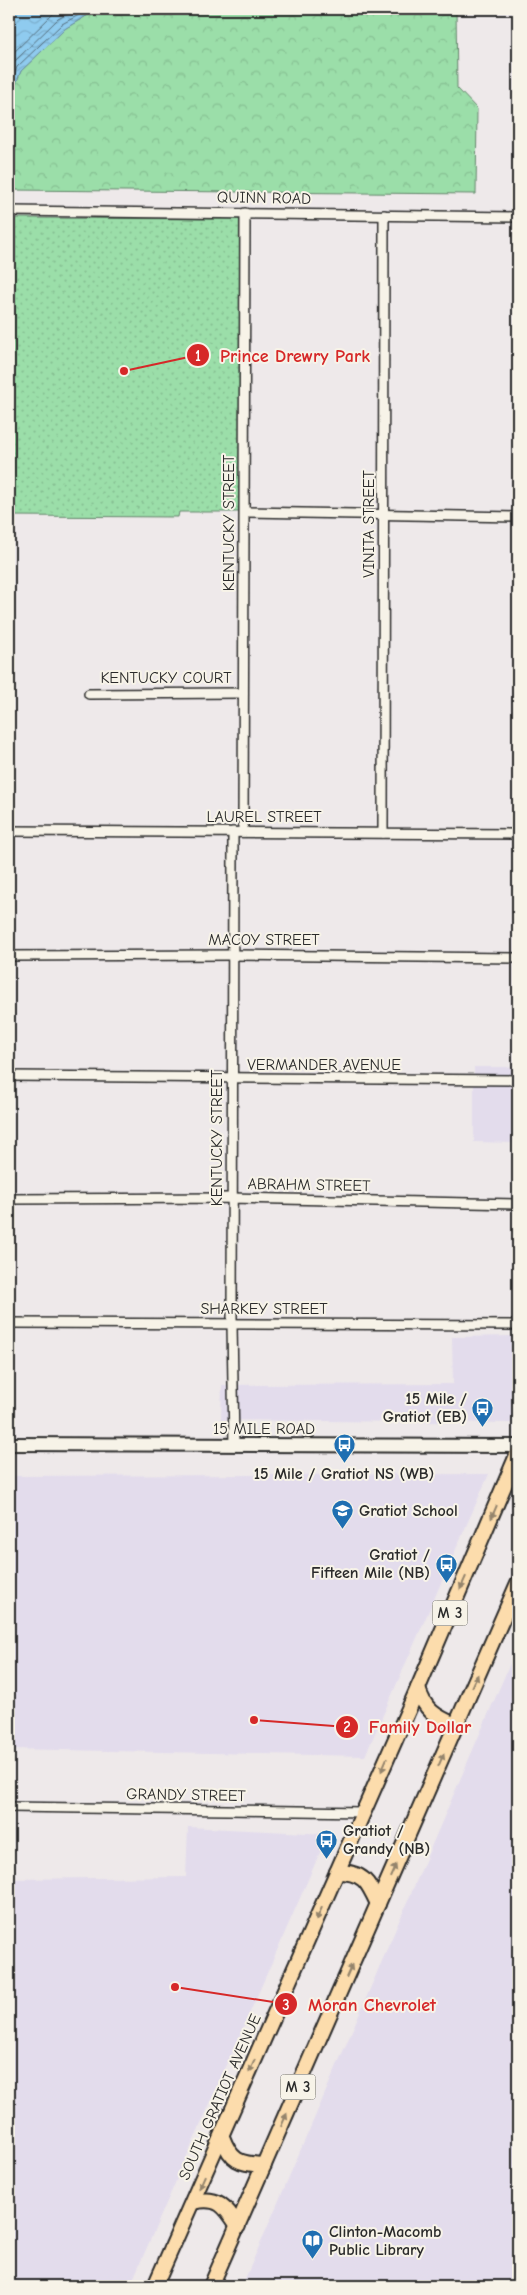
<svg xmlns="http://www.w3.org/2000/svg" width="527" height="2295" viewBox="0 0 527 2295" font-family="'Comic Neue',sans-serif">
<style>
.built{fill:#e3dcec}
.forest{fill:url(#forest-crowns);stroke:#63846a}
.park{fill:url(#park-dots);stroke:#63846a}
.water{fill:url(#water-waves);stroke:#678ba1}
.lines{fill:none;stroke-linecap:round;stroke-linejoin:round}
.shore{stroke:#536b79;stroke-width:1}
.minor-casing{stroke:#2b2b2b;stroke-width:12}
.secondary-casing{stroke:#2b2b2b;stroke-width:16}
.primary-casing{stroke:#2b2b2b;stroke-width:18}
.minor{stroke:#f7f3e8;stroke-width:9}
.secondary{stroke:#f7f3e8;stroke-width:12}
.primary{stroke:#fcdcac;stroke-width:14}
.oneway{fill:#94846c}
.labels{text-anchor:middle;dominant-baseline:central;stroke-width:4;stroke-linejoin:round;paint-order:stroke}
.shield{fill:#f7f3e8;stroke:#686764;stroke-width:1}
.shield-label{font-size:15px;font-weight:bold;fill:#2b2b2b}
.street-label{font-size:16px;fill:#2b2b2b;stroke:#f7f3e8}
.poi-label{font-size:16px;font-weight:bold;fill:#2b2b2b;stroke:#f7f3e8;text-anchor:start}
.leader{fill:none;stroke:#d62828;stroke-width:2}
.callout-dot{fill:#d62828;stroke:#f7f3e8;stroke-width:2}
.mark-label{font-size:15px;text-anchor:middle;font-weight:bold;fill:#fff}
.callout-label{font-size:18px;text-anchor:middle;font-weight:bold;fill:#d62828;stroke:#f7f3e8;stroke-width:4;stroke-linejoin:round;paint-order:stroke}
</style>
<defs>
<pattern id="forest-crowns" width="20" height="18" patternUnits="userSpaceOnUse" patternTransform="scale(1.25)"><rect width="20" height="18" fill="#9bdea9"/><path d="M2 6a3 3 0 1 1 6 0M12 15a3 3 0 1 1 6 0" fill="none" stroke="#86bf92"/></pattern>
<pattern id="park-dots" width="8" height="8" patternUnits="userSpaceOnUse" patternTransform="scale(1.25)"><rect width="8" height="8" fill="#9bdea9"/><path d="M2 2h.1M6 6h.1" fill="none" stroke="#86bf92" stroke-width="1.8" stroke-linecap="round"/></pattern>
<pattern id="water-waves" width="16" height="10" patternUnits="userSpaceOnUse" patternTransform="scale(1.25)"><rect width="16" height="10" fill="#8fcbef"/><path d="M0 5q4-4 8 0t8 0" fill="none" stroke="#7caecd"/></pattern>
</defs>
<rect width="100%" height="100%" fill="#eee9ea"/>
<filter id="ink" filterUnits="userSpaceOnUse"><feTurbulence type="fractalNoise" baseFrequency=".02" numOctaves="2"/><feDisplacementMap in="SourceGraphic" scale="10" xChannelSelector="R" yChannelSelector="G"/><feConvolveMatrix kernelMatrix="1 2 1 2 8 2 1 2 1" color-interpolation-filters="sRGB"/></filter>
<g filter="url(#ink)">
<g class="built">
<path d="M474 1067H518V1143L474 1142Z"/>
<path d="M518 1336V1411L513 1423 221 1420 222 1385 453 1384 452 1337Z"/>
<path d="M489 1474 365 1756 9 1749V1476Z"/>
<path d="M518 1645V2286H242L286 2184Z"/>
<path d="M188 1827 328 1834 130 2286H9V1879L186 1877Z"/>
</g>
<path class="forest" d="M149 9H456L457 88 477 109 476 194 9 190V149L12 145 9 126V100L21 71 66 28 93 12H129Z"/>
<path class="park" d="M9 218 241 219 239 512H179L178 517 9 516Z"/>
<path class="water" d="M9 9H149L129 12H93L66 28 21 71 9 100Z"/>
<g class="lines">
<g class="shore">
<path d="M9 57 53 14 61 9"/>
<path d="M9 71 13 63 58 19 77 9"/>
<path d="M9 87 17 67 62 24 90 9"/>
</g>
<defs>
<g id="minor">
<path d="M9 211 518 217"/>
<path d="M245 512 518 517"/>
<path d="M89 694 243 693"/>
<path d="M9 831 518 834"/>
<path d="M233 832 232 1324 234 1445"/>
<path d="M243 832 245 213"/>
<path d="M383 833 384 215"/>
<path d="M9 956 232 955 518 958"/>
<path d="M9 1076 518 1080"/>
<path d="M9 1199 232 1198 518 1204"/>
<path d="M9 1323 518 1325"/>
<path d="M9 1807 364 1812"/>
</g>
<path id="secondary" d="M9 1444 518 1446"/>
<g id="primary">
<path d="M418 1688C424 1710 436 1717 455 1725"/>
<path d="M337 1872C364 1872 368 1882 378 1904"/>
<path d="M222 2137C231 2161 239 2164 264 2165"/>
<path d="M193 2202C219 2196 225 2206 238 2226"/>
<path d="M155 2286 418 1688 518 1453"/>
<path d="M211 2286 518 1583"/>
</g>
</defs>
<use href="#minor" class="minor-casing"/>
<use href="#secondary" class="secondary-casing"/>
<use href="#primary" class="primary-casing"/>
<use href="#minor" class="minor"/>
<use href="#secondary" class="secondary"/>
<use href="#primary" class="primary"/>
</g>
<defs><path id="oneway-solid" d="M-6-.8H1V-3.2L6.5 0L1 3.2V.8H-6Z" transform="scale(1.25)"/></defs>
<g class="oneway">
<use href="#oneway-solid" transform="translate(494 1512) rotate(113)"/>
<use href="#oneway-solid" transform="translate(463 1583) rotate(114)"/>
<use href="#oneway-solid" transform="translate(475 1681) rotate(-66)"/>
<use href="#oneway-solid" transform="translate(441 1760) rotate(-67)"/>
<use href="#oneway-solid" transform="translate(384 1765) rotate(113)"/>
<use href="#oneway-solid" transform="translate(393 1871) rotate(-66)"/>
<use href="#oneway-solid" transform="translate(319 1914) rotate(114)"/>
<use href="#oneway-solid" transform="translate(349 1971) rotate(-66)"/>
<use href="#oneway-solid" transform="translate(252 2066) rotate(114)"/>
<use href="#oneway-solid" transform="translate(284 2120) rotate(-66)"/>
<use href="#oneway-solid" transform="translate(202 2182) rotate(114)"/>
</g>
</g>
<defs>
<symbol id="bus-pin" viewBox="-11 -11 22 30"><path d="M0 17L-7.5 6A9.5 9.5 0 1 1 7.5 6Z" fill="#1f6fb2" stroke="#f7f3e8"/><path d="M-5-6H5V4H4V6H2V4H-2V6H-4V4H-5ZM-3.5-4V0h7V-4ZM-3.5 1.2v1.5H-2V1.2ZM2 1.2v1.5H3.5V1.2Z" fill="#fff"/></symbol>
<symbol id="school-pin" viewBox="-11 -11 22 30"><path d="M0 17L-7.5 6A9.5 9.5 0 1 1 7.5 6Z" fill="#1f6fb2" stroke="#f7f3e8"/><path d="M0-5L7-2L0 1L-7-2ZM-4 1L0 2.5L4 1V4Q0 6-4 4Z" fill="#fff"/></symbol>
<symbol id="library-pin" viewBox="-11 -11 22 30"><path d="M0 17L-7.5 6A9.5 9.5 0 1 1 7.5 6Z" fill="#1f6fb2" stroke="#f7f3e8"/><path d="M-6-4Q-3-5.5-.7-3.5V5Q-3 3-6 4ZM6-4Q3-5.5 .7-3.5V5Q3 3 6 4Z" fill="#fff"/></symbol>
</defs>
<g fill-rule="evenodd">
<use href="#bus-pin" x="470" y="1396" width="25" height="34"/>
<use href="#bus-pin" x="332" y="1432" width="25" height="34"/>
<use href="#school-pin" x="330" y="1498" width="25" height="34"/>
<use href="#bus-pin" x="434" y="1552" width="25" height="34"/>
<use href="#bus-pin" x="314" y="1828" width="25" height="34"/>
<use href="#library-pin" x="300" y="2228" width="25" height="34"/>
</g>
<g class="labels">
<g class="shield">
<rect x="432.5" y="1600.5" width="35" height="25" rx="4"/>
<rect x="280.5" y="2074.5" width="35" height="25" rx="4"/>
</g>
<g class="shield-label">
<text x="450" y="1613">M 3</text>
<text x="298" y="2087">M 3</text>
</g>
<g class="street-label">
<text transform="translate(264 198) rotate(1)">QUINN ROAD</text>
<text transform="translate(229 523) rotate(-90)">KENTUCKY STREET</text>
<text transform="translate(369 524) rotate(-90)">VINITA STREET</text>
<text x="166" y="678">KENTUCKY COURT</text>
<text x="264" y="817">LAUREL STREET</text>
<text x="264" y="940">MACOY STREET</text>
<text x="324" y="1065">VERMANDER AVENUE</text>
<text transform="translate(217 1138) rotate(-90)">KENTUCKY STREET</text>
<text transform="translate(309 1185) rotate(1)">ABRAHM STREET</text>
<text x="264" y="1309">SHARKEY STREET</text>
<text x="264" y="1429">15 MILE ROAD</text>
<text transform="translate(186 1795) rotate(1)">GRANDY STREET</text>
<text transform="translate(220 2097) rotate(-66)">SOUTH GRATIOT AVENUE</text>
</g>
<g class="poi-label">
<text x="467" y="1399" text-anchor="end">15 Mile /<tspan x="467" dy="18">Gratiot (EB)</tspan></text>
<text x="344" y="1474" text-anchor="middle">15 Mile / Gratiot NS (WB)</text>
<text x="359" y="1511">Gratiot School</text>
<text x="430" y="1555" text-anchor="end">Gratiot /<tspan x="430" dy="18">Fifteen Mile (NB)</tspan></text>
<text x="343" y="1831">Gratiot /<tspan x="343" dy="18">Grandy (NB)</tspan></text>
<text x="329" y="2232">Clinton-Macomb<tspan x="329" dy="18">Public Library</tspan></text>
</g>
</g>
<path class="leader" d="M124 371L198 355M254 1720L347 1727M175 1987L286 2004"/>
<g class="callout-dot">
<circle cx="124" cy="371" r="5"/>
<circle cx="254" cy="1720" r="5"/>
<circle cx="175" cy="1987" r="5"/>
<circle cx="198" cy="355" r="12"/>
<circle cx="347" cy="1727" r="12"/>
<circle cx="286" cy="2004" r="12"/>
</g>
<g class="mark-label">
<text x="198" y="361">1</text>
<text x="347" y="1732">2</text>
<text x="286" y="2010">3</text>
</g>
<g class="callout-label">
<text x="295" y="362">Prince Drewry Park</text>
<text x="420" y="1733">Family Dollar</text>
<text x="372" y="2011">Moran Chevrolet</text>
</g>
<rect width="527" height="2295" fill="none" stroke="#f7f3e8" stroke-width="30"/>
<rect x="15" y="15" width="497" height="2265" fill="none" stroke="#2b2b2b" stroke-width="2" filter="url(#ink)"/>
</svg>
